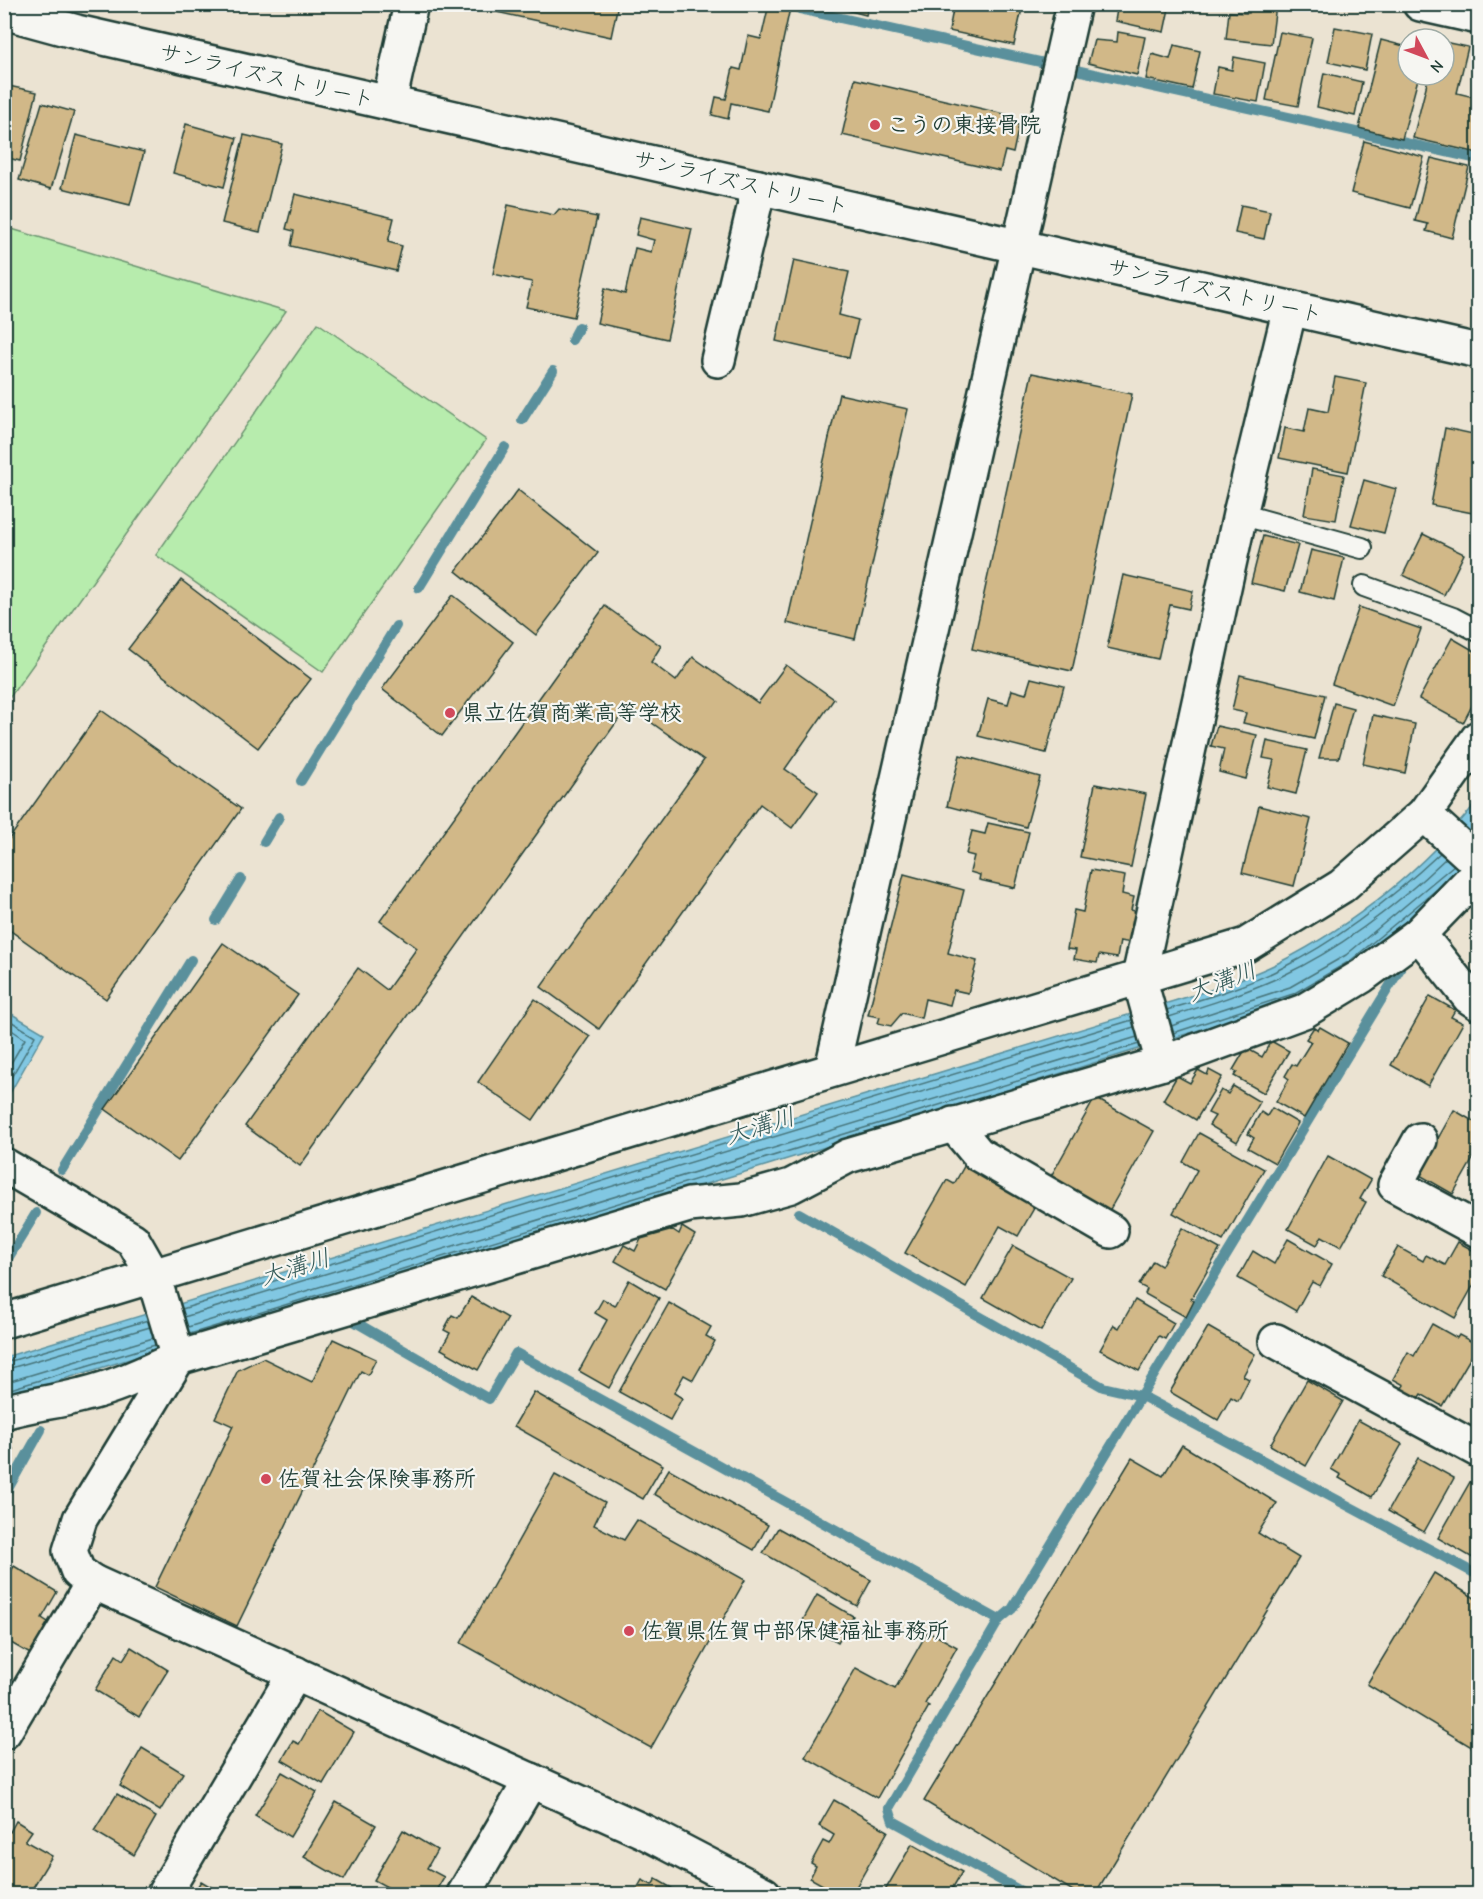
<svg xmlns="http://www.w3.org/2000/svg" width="1483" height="1899" viewBox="0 0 1483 1899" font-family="'Comic Neue','Klee One',sans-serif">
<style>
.green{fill:#b7ecad;stroke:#6b9470;stroke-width:1.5}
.water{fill:#81c7e2;stroke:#5a909c;stroke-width:1.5}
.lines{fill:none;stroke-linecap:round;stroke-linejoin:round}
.shore{stroke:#46747a;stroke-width:1.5}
.stream{stroke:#5a909c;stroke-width:10}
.building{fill:#d1b888;stroke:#1f3d34;stroke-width:1.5}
.lane-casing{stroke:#1f3d34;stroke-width:24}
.street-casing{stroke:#1f3d34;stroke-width:38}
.secondary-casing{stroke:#1f3d34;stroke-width:38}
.lane{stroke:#f6f6f2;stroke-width:20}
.street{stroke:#f6f6f2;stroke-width:33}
.secondary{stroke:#f6f6f2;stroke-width:33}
.poi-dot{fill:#d1495b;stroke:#f6f6f2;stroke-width:2}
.labels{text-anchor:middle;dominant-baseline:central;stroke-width:4.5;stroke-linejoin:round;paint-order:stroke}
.street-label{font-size:22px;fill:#1f3d34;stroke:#f6f6f2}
.poi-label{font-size:22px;font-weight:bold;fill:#1f3d34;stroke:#f6f6f2;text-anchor:start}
.water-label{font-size:24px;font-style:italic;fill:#335957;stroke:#f6f6f2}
</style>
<rect width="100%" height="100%" fill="#ebe3d2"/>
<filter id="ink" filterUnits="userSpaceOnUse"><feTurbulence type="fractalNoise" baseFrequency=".0167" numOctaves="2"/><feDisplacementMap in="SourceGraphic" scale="12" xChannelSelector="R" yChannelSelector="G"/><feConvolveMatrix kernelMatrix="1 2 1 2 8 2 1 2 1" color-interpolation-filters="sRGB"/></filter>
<g filter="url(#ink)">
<g class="green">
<path d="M5 227 286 311 5 704 4 227Z"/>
<path d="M318 323 486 440 323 672 156 555Z"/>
</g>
<g class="water">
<path d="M1478 800V857L1410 921 1353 966 1295 1000 768 1165 5 1397V1357L1210 990C1232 982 1256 974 1278 963 1354 925 1426 867 1478 800Z"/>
<path d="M5 1010 44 1033 5 1102Z"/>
</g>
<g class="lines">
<g class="shore">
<path d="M1167 1010C1205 998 1244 987 1280 969 1339 940 1392 898 1440 853"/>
<path d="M4 1017 35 1036 4 1090"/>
<path d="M1169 1017C1207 1005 1245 993 1282 976 1342 948 1398 904 1446 858"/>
<path d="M4 1025 25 1039 4 1075"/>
<path d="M1171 1026 1290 987 1346 955 1454 865"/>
<path d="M1173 1033 1293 994 1350 961 1436 890"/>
<path d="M182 1309 1132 1020"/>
<path d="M184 1317 1134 1027"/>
<path d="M188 1327 1137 1037"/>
<path d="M190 1334 1139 1044"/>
<path d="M4 1363 148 1320"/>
<path d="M4 1370 150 1327"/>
<path d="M4 1383 153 1338"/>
<path d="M4 1391 155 1345"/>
</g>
<g class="stream">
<path d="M800 9 1478 159"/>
<path d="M572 340 579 327"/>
<path d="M522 420 553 371"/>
<path d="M419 588 505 447"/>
<path d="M301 781 396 626"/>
<path d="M264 842 279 817"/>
<path d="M216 920 241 879"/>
<path d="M62 1170 191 960"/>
<path d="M799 1213 1103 1387 1142 1396 1478 1575"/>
<path d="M4 1265 36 1213"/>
<path d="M343 1315 489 1399 516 1353 999 1620 889 1808 893 1821 1026 1894"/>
<path d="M4 1496 41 1430"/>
<path d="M999 1620 1012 1609 1400 969"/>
</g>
</g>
<g class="building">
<path d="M357 4H388L386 11Z"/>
<path d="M460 4H618L611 37Z"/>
<path d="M769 4 790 8 768 111 731 103 728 119 712 115 716 97 726 99 733 68 741 70 748 36 761 39Z"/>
<path d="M824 4H869L866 15Z"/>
<path d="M954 4H1023L1014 45 949 31Z"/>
<path d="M1118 4H1170L1164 32 1115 21Z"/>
<path d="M1250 4 1276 5 1271 44 1226 39 1229 12 1249 13Z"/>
<path d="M1335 27 1372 34 1365 70 1328 62Z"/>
<path d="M1118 32 1145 37 1137 75 1088 63 1094 40 1117 42Z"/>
<path d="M1280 32 1312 38 1298 106 1266 100Z"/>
<path d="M1381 40 1408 47V75H1419L1402 139 1359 128Z"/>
<path d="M1444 42 1468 47 1457 93 1478 98V153L1413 138 1429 75H1444Z"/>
<path d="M1174 45 1200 51 1192 89 1146 79 1152 54 1170 59Z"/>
<path d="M1234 57 1265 63 1258 102 1213 94 1218 67 1232 70Z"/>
<path d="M1324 73 1362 82 1355 116 1317 107Z"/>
<path d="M855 79 1013 116 1012 123 1019 125 1013 153 1005 151 1000 171 842 135Z"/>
<path d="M4 85 37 92 20 161 4 157Z"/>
<path d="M42 103 74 112 51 189 19 180Z"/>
<path d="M186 124 237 138 224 187 173 173Z"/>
<path d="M76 135 144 152 130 205 62 188Z"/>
<path d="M244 135 282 144 260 232 222 223Z"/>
<path d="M1364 141 1424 157 1410 208 1351 193Z"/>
<path d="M1431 158 1469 167 1452 238 1426 231 1428 224 1415 221Z"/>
<path d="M295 194 394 218 388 242 402 246 396 271 291 246 294 231 286 229Z"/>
<path d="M508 205 554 215 559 209 597 217 574 317 526 307 532 282 493 274Z"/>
<path d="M1241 205 1270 211 1264 239 1235 233Z"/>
<path d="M640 217 692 229 667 339 597 323 605 288 625 294 635 248 651 252 654 240 636 235Z"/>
<path d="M794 260 849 272 839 315 858 320 849 358 776 341Z"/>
<path d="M1032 373 1132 394 1072 671 972 649Z"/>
<path d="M1335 377 1366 383 1348 472 1279 458 1285 428 1304 432 1309 408 1328 412Z"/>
<path d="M839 394 908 409 855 639 787 623Z"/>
<path d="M1445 428 1478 435V514L1431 505Z"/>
<path d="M1312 469 1344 475 1336 520 1304 515Z"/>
<path d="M1364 480 1396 489 1384 533 1351 525Z"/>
<path d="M518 490 598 553 536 635 456 571Z"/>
<path d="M1423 534 1464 554 1444 595 1403 575Z"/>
<path d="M1263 536 1298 545 1285 591 1251 583Z"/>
<path d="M1311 550 1344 558 1334 601 1300 592Z"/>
<path d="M1123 575 1193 591 1189 609 1170 605 1158 659 1107 648Z"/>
<path d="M181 580 311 679 258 748 128 649Z"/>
<path d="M453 595 513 642 442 736 382 689Z"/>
<path d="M605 606 661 646 651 662 676 681 693 657 758 703 786 665 834 699 785 769 818 792 792 828 760 804 599 1029 541 987 704 760 628 706 300 1166 245 1126 358 968 387 990 417 948 380 921Z"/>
<path d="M1359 607 1421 629 1393 706 1332 684Z"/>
<path d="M1452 638 1478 653V694L1463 723 1419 699Z"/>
<path d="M1240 675 1325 695 1314 739 1243 723 1246 713 1232 710Z"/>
<path d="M1031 678 1064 686 1046 753 978 736 988 699 1008 704 1012 690 1026 694Z"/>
<path d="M1334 703 1353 708 1339 758H1319Z"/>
<path d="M101 710 241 809 106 999 4 926V846Z"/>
<path d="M1373 715 1415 724 1405 773 1363 764Z"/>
<path d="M1217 726 1257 735 1246 779 1219 772 1224 749 1211 746Z"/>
<path d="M1267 741 1307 750 1296 794 1267 787 1274 760 1263 758Z"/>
<path d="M960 755 1040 777 1026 827 947 806Z"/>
<path d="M1095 784 1146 794 1131 867 1080 857Z"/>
<path d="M1259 806 1311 819 1294 886 1242 873Z"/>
<path d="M988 823 1029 832 1015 888 979 880 980 875 970 872 974 856 966 854 972 831 985 834Z"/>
<path d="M1091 870 1125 876 1122 894 1134 897 1131 910 1138 912 1132 943 1120 941 1117 958 1099 955 1097 963 1074 959 1076 950 1067 949 1074 910 1083 912Z"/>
<path d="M904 874 964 890 948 953 977 961 968 993 954 990 950 1005 925 999 921 1018 902 1013 891 1026 878 1023 880 1017 868 1015Z"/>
<path d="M223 943 298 995 178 1161 105 1109Z"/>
<path d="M1430 996 1455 1010 1451 1017 1463 1023 1428 1086 1391 1065Z"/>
<path d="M535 999 590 1037 533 1120 478 1082Z"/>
<path d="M1314 1027 1318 1030 1320 1027 1348 1043 1304 1118 1276 1102 1289 1079 1285 1076 1292 1064 1296 1066 1311 1042 1306 1039Z"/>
<path d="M1271 1041 1289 1051 1264 1093 1234 1076 1237 1072 1233 1070 1246 1048 1262 1057Z"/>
<path d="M1198 1070 1207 1075 1209 1070 1222 1077 1196 1120 1163 1100 1177 1076 1190 1083Z"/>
<path d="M1233 1086 1260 1102 1237 1142 1209 1125 1215 1116 1208 1113 1221 1090 1228 1094Z"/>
<path d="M1095 1098 1154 1131 1109 1211 1050 1178Z"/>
<path d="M1272 1108 1298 1123 1275 1163 1248 1148 1254 1138 1248 1134 1261 1112 1267 1116Z"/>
<path d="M1454 1110 1478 1124V1150L1453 1194 1418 1174Z"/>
<path d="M1199 1133 1264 1169 1223 1241 1173 1213 1197 1170 1183 1162Z"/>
<path d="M1328 1156 1371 1180 1360 1199 1366 1202 1341 1247 1322 1236 1317 1245 1288 1229Z"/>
<path d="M966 1163 1037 1203 1018 1236 1000 1226 966 1287 905 1253 947 1180 954 1184Z"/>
<path d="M682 1227 695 1235 665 1289 615 1261 624 1245 635 1251 641 1239 673 1230 679 1234Z"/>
<path d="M1182 1228 1220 1249 1191 1299 1194 1301 1186 1317 1145 1294 1147 1289 1139 1285 1153 1261 1161 1266Z"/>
<path d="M1288 1239 1332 1264 1320 1286 1312 1282 1296 1311 1238 1278 1253 1251 1274 1264Z"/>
<path d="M1458 1242 1478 1253V1277L1455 1318 1381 1276 1398 1247 1423 1261 1426 1255 1445 1265Z"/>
<path d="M1013 1246 1071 1278 1041 1331 983 1298Z"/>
<path d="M629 1280 659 1298 609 1388 579 1371 607 1320 595 1313 603 1299 615 1306Z"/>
<path d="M471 1297 508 1318 478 1370 441 1349 450 1333 444 1330 452 1315 458 1318Z"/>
<path d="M1135 1300 1174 1323 1165 1339 1159 1336 1139 1371 1100 1350 1114 1325 1119 1328Z"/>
<path d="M669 1303 711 1327 706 1336 715 1341 693 1380 684 1375 674 1393 682 1398 670 1420 619 1392Z"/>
<path d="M1432 1324 1457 1338 1459 1335 1478 1345 1442 1406 1421 1394 1417 1400 1400 1391 1404 1385 1393 1379 1408 1352 1414 1356Z"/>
<path d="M1208 1327 1255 1354 1243 1376 1249 1379 1238 1401 1231 1397 1218 1420 1170 1392Z"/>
<path d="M333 1339 376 1359 368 1375 361 1371 237 1626 155 1587 233 1426 215 1418 238 1370 263 1358 312 1382Z"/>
<path d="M1307 1380 1343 1401 1306 1466 1270 1445Z"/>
<path d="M534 1392 663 1465 643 1499 514 1426Z"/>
<path d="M1358 1420 1402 1444 1372 1497 1339 1478 1341 1475 1331 1469Z"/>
<path d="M4 1445 13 1449 4 1466Z"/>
<path d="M1182 1445 1277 1503 1258 1533 1299 1558 1095 1894H1078L924 1801 1132 1458 1163 1476Z"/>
<path d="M1418 1458 1454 1478 1424 1532 1388 1511Z"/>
<path d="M669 1469 768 1525 754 1550 654 1494Z"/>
<path d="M555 1475 605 1502 594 1525 624 1540 637 1520 745 1580 651 1748 461 1643Z"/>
<path d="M1470 1482 1478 1486V1561L1438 1538Z"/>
<path d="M778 1528 871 1580 857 1606 763 1553Z"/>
<path d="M14 1566 57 1592 42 1618 51 1624 32 1655 4 1639V1583Z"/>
<path d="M1434 1573 1478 1600V1751L1367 1684Z"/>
<path d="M817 1595 853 1616 838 1642 802 1622Z"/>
<path d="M928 1631 957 1647 925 1704 929 1706 877 1798 805 1757 856 1668 895 1689Z"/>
<path d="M131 1647 168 1670 139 1717 95 1690 116 1655 123 1660Z"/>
<path d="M318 1711 354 1732 323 1784 282 1760 293 1741 299 1744Z"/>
<path d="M142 1748 183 1773 160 1811 120 1786Z"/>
<path d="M282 1772 317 1792 290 1837 255 1816Z"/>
<path d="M117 1794 156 1817 134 1855 94 1831Z"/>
<path d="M834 1800 888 1831 852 1894H839L810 1878 816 1866 811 1863 823 1841 829 1844 834 1835 819 1826Z"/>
<path d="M336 1802 376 1825 344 1880 304 1857Z"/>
<path d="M16 1821 32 1831 25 1841 52 1856 29 1894H4V1829L10 1832Z"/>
<path d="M403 1830 437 1850 427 1868 444 1877 434 1894H400L374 1880Z"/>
<path d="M912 1844 962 1872 949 1894H883Z"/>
<path d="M656 1879 682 1894H634L642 1880 652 1885Z"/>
<path d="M201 1881 223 1894H193Z"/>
</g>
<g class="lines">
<defs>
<g id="lane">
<path d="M1240 514 1362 548"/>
<path d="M1364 586 1453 618 1478 631"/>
</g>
<g id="street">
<path d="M1420 4 1478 17"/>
<path d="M389 103 411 4"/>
<path d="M718 360 759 187"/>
<path d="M1424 814 1478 863"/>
<path d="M1419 934 1469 997 1478 1003"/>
<path d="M1163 1063 1139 977 1240 514 1290 308"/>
<path d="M832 1069 1074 4"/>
<path d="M953 1124 978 1154 1111 1231"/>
<path d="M1420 1140 1395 1185 1478 1230"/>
<path d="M4 1165 133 1240 153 1275 178 1358 80 1519 70 1551 78 1572 93 1582 645 1832 764 1894"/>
<path d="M4 1321 1246 945 1342 886 1424 814 1478 738"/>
<path d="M1276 1341 1478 1450"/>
<path d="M4 1412C30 1404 57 1402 82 1395 116 1387 147 1372 178 1358L689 1205 741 1200 791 1186 848 1156 1163 1063 1304 1011 1362 976 1419 934 1478 873"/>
<path d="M4 1732 93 1582"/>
<path d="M164 1894 295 1673"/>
<path d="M464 1894 531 1780"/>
</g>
<path id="secondary" d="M4 12 77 32 1478 351"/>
</defs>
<use href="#lane" class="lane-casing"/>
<use href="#street" class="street-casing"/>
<use href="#secondary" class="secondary-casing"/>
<use href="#lane" class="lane"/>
<use href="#street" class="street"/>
<use href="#secondary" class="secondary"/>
</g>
</g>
<g class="poi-dot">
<circle cx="875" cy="125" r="6"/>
<circle cx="450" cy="713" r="6"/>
<circle cx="266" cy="1479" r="6"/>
<circle cx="629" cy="1631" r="6"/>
</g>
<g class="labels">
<g class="street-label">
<text transform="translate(267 76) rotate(13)">サンライズストリート</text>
<text transform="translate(741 183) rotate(13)">サンライズストリート</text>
<text transform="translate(1215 291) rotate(13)">サンライズストリート</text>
</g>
<g class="poi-label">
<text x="887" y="125">こうの東接骨院</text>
<text x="462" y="713">県立佐賀商業高等学校</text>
<text x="278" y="1479">佐賀社会保険事務所</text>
<text x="641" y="1631">佐賀県佐賀中部保健福祉事務所</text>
</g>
<g class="water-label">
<text transform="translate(1222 981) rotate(-21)">大溝川</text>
<text transform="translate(760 1126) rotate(-17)">大溝川</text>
<text transform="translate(295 1267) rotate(-17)">大溝川</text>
</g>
</g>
<rect width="1483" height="1899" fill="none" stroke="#f6f6f2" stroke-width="24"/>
<rect x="12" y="12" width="1459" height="1875" fill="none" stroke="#1f3d34" stroke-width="2" filter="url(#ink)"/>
<g transform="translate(1426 57) rotate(131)"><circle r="28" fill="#f6f6f2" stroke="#a0aca6" stroke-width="1.5"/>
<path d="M0-4.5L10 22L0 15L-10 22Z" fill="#d1495b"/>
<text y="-9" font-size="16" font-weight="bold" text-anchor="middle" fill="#1f3d34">N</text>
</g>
</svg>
